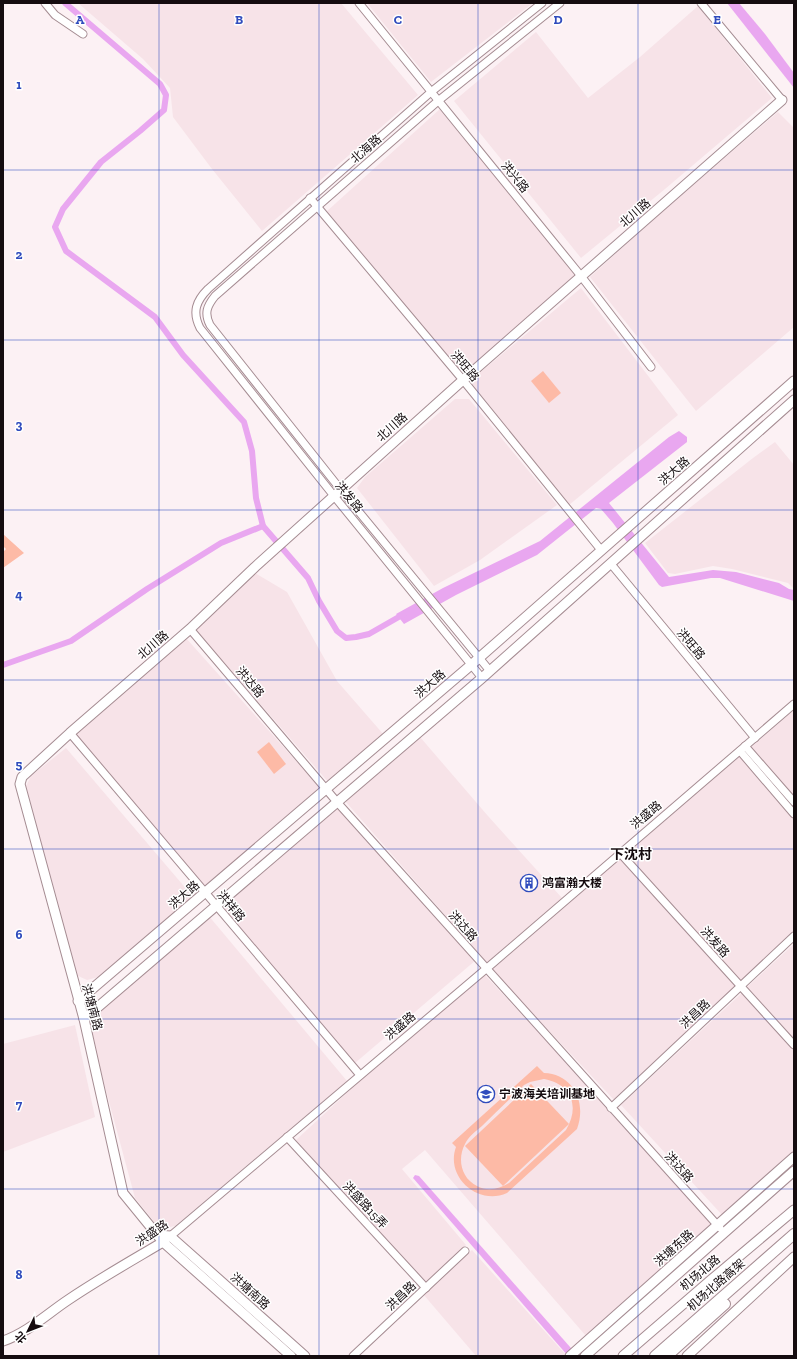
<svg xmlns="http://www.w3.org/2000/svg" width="797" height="1359" viewBox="0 0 797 1359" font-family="'Zilla Slab','Noto Sans SC',serif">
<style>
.built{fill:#f7e3e8}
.green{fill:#fdbaa6;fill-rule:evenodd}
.water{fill:#e9a7f0}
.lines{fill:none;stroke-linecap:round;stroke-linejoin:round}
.canal{stroke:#e9a7f0;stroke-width:6}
.minor-casing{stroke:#a58c92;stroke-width:9}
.major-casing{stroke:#a58c92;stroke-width:11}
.highway-casing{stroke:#a58c92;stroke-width:12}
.minor{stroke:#fff;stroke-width:7}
.major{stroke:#fff;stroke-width:9}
.highway{stroke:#fff;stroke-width:10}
.grid{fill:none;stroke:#304cbd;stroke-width:1;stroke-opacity:0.55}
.labels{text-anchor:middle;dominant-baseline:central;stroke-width:3;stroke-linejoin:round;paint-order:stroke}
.street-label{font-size:12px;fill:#150c0f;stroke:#fff}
.poi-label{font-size:12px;font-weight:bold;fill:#150c0f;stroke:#fff;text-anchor:start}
.quarter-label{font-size:14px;font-weight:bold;fill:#150c0f;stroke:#fff}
.grid-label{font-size:13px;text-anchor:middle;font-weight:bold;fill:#304cbd;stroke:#fff;stroke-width:3;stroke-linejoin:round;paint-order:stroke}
</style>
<rect width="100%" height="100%" fill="#fcf1f4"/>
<g class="built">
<path d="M78 3H341L418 95 262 231 212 169 173 117 170 88 143 59Z"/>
<path d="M367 3H533L431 82Z"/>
<path d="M698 6 772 98 665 189 581 258 454 101 536 32 588 98 640 57Z"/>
<path d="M440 109 576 274 464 375 326 212Z"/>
<path d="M778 112 794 128V327L696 411 590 277 655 218Z"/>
<path d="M581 288 678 415 569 505 470 381Z"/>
<path d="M455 399H469L557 505 480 560 434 586 357 488 365 477Z"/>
<path d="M775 442 794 465V589L788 583 732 569 713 566 675 574 668 573 645 543 753 458Z"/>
<path d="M255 573 287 592 337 681 384 735 329 783 195 629Z"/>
<path d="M185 637 321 789 205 887 74 734Z"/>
<path d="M794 710V799L750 748Z"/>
<path d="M420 737 488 816 562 898 487 963 345 801Z"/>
<path d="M66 748 194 898 102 976 87 980 74 974 57 901 26 786 31 776Z"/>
<path d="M742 754 794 816V933L741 983 625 855Z"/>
<path d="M336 805 476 960 355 1063 220 905Z"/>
<path d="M620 858 737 987 615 1101 491 969Z"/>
<path d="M208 915 347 1081 175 1226 160 1229 135 1198 87 1020Z"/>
<path d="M794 944V1040L746 988Z"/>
<path d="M484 974 611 1110 713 1224 586 1336 425 1150 402 1169 466 1245 425 1283 356 1209 296 1140 363 1078Z"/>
<path d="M743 992 794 1051V1155L724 1217 621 1105Z"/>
<path d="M75 1025 95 1117 3 1152V1044Z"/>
<path d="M472 1250 566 1355 565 1356H476L423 1294Z"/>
</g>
<g class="green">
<path d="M543 371 561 393 549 403 531 381Z"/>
<path d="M3 534 24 553 3 568V552L6 549 3 546Z"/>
<path d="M269 742 286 764 274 774 257 752Z"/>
<path d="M537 1066 544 1073C573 1074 587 1102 577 1129L507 1193C478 1206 445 1177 456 1147L452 1143ZM544 1079C572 1084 580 1107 566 1130L509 1183C499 1189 488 1192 477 1186 461 1178 457 1159 465 1144 468 1137 476 1131 482 1126 496 1112 510 1099 524 1085L530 1082Z"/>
<path d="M531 1084 569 1124 503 1186 465 1146Z"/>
</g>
<g class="water">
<path d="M727 3H739L765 34 794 73V88Z"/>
<path d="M679 431 687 437V442L609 503 669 577 713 570 736 572 779 583 789 589 794 590V601L720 578H711L662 587 659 585 613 523 601 509 596 508 537 555 456 595 404 624 396 614 443 588 540 541 669 437Z"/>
<path d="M415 1175 419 1176 578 1356H568L413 1178Z"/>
</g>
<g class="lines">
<g class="canal">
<path d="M65 3 160 84 166 95 164 110 140 131 101 162 63 209 55 227 66 251 155 317 183 355 244 422 252 451 256 498 263 526 308 578 319 601 337 631 346 638 356 637 369 634 404 614"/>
<path d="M3 665 71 641 147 589 221 543 263 526"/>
</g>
<defs>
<g id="minor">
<path d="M45 3 55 15 83 34"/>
<path d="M359 3 581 276 651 367"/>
<path d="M701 3 782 100"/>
<path d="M310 198 463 380 601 550"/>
<path d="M611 564 755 738"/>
<path d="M190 629 337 802 720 1228"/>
<path d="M490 671 341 490 210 325C204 313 207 306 215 296L438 101 560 3"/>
<path d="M482 678 334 496 200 328C192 312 196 301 208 289L431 92 542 3"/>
<path d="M70 733 360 1075"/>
<path d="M745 746 794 802"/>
<path d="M740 751 794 814"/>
<path d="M620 853 794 1045"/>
<path d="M611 1108 794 936"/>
<path d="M287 1137 426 1288"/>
<path d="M167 1239 493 963 794 704"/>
<path d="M353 1356 465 1251"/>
</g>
<g id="major">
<path d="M78 1001 471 665 794 381"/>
<path d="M84 1019 482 678 794 400"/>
<path d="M158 1235 170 1236 305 1356"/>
<path d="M3 1341C27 1333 47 1314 68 1300 99 1279 131 1261 163 1242"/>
<path d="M291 1356 163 1242 123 1193 84 1019 20 784 22 777 70 733 190 629 255 567 463 380 782 100"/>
<path d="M570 1356 794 1157"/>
<path d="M585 1356 794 1171"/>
<path d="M623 1356 711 1280 794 1210"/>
<path d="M687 1356 794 1257"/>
</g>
<g id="highway">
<path d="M655 1356 794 1234"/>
<path d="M667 1356 725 1304"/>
</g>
</defs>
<use href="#minor" class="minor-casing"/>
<use href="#major" class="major-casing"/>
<use href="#highway" class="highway-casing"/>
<use href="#minor" class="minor"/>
<use href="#major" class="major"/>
<use href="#highway" class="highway"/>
</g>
<path class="grid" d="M159 3V1356M319 3V1356M478 3V1356M638 3V1356M3 170H794M3 340H794M3 510H794M3 680H794M3 849H794M3 1019H794M3 1189H794"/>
<defs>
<symbol id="building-ring" viewBox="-11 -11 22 22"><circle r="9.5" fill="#fff" stroke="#304cbd" stroke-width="1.5"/><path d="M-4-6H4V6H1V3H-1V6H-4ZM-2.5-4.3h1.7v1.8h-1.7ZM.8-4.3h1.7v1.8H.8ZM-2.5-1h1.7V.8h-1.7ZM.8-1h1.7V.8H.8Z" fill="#304cbd"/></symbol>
<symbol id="university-ring" viewBox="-11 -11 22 22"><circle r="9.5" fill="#fff" stroke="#304cbd" stroke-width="1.5"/><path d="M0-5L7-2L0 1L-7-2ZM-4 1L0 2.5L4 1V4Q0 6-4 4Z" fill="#304cbd"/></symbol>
</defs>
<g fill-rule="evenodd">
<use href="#building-ring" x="519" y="873" width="20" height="20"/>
<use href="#university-ring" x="476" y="1084" width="20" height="20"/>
</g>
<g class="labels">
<g class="street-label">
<text transform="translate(366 149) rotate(-41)">北海路</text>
<text transform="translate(515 177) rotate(51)">洪兴路</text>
<text transform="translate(635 213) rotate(-41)">北川路</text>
<text transform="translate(465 366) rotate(50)">洪旺路</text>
<text transform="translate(392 427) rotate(-42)">北川路</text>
<text transform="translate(674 471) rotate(-41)">洪大路</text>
<text transform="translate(349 497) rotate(51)">洪发路</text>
<text transform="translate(691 644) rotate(50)">洪旺路</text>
<text transform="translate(153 645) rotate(-41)">北川路</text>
<text transform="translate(250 682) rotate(50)">洪达路</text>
<text transform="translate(430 684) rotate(-41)">洪大路</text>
<text transform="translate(646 815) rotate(-40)">洪盛路</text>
<text transform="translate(184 895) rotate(-41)">洪大路</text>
<text transform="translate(231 906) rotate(50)">洪祥路</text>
<text transform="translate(463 926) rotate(48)">洪达路</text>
<text transform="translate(715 942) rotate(48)">洪发路</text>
<text transform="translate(92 1007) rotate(75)">洪塘南路</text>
<text transform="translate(695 1014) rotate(-43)">洪昌路</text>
<text transform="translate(400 1026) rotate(-40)">洪盛路</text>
<text transform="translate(679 1167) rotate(48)">洪达路</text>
<text transform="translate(365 1205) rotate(47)">洪盛路15弄</text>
<text transform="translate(152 1233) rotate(-34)">洪盛路</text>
<text transform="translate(674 1248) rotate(-42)">洪塘东路</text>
<text transform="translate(700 1273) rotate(-40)">机场北路</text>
<text transform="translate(716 1285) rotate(-41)">机场北路高架</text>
<text transform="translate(250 1291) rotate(42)">洪塘南路</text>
<text transform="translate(401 1296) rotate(-43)">洪昌路</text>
</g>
<g class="poi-label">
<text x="542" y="883">鸿富瀚大楼</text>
<text x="499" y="1094">宁波海关培训基地</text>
</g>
<g class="quarter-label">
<text x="631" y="854">下沈村</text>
</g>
</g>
<g class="grid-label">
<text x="80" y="24">A</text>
<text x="239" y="24">B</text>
<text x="398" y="24">C</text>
<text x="558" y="24">D</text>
<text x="717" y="24">E</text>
<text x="19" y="89">1</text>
<text x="19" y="259">2</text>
<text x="19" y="429">3</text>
<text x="19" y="599">4</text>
<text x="19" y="769">5</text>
<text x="19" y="939">6</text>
<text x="19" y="1109">7</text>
<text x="19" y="1279">8</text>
</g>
<rect width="797" height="1359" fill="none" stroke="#150c0f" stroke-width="8"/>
<g transform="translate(28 1331) rotate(227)" stroke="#ffffff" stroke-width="3" paint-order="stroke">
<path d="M0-3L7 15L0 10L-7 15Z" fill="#150c0f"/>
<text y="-6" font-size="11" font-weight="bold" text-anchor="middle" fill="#150c0f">北</text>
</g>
</svg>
